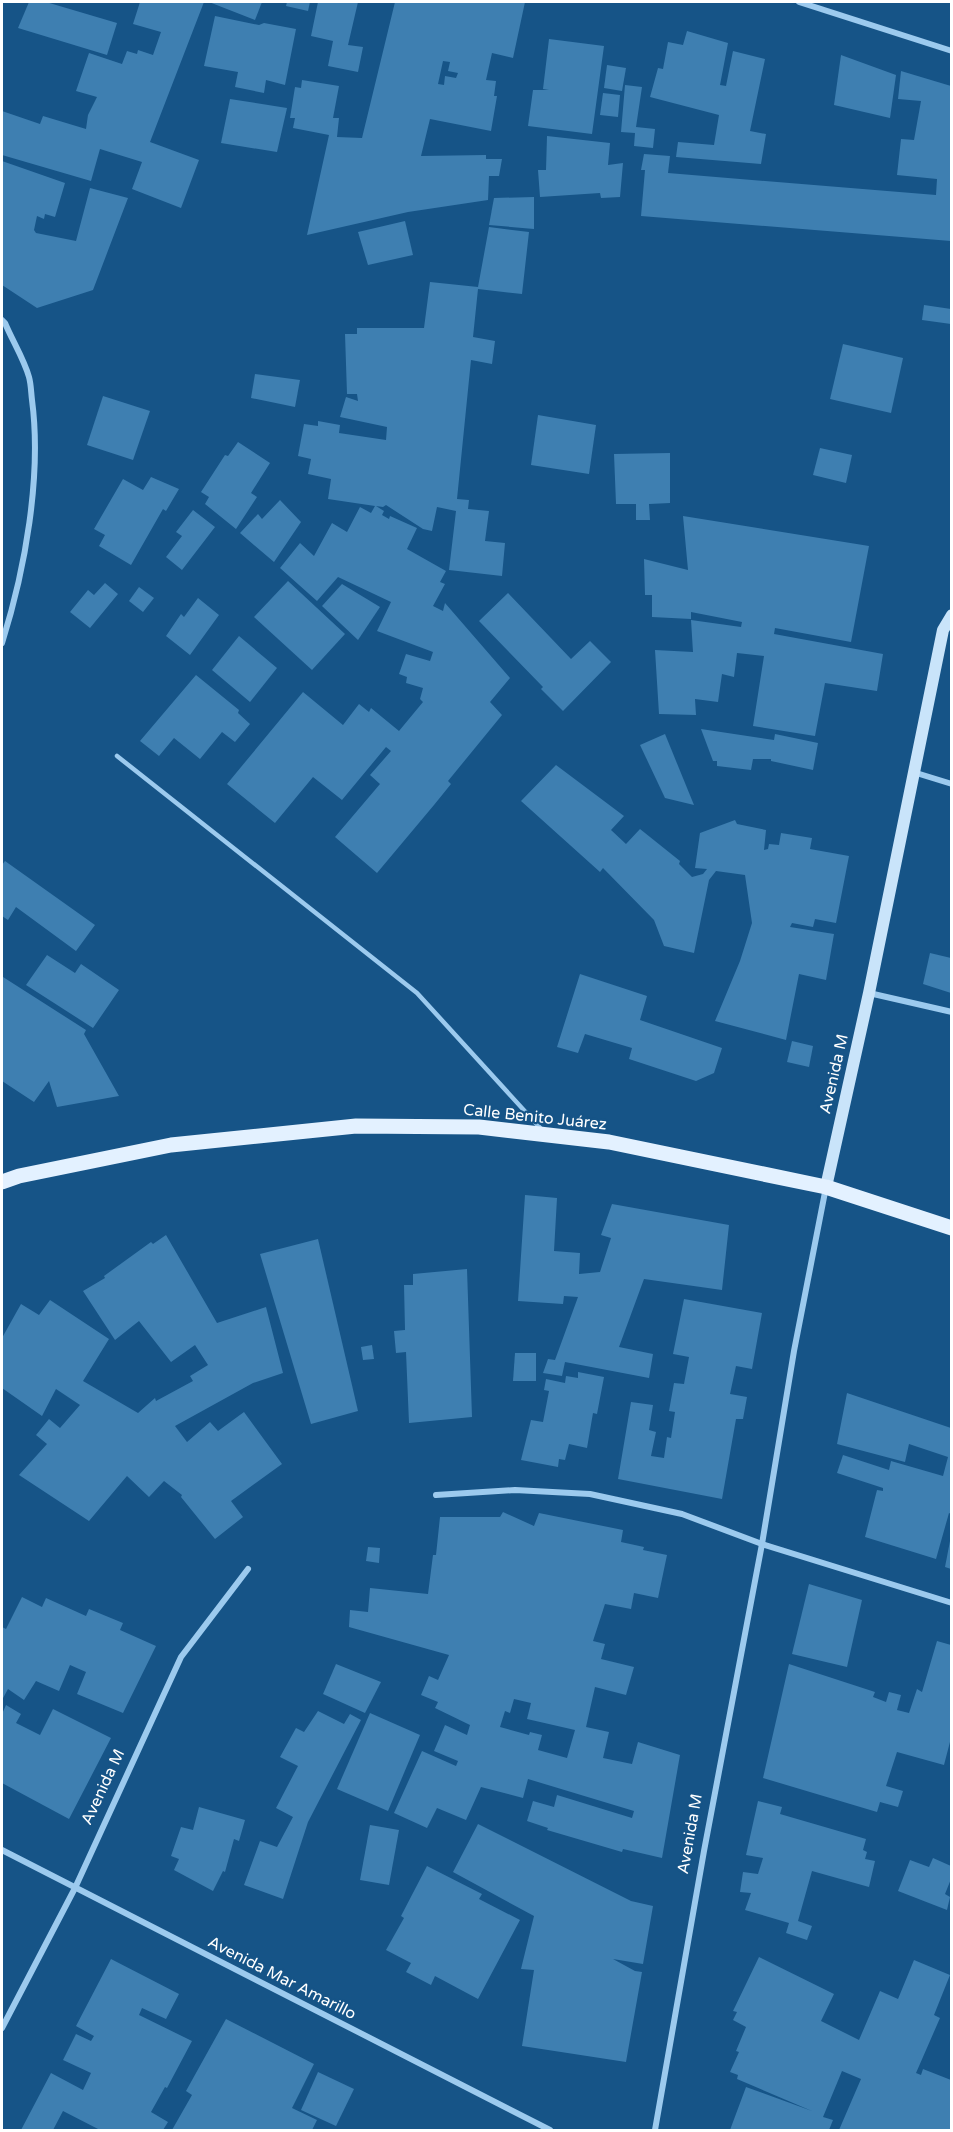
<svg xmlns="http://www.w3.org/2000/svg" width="953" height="2132" viewBox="0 0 953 2132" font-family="'Varela Round',sans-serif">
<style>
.building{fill:#3e7fb1;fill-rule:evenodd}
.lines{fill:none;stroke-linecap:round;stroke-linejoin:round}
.lane{stroke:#9ccaee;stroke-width:4.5}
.street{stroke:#9ccaee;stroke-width:6}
.secondary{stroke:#c9e4fa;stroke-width:12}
.primary{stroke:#e3f1ff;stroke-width:15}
.labels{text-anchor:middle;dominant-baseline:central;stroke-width:4.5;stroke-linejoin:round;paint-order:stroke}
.street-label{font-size:16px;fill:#fff;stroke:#165487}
</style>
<rect width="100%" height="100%" fill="#165487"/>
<g class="building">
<path d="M29 2H46L117 23 107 55 18 28Z"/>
<path d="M140 2H204L150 142 199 160 181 208 132 189 142 162 100 149 91 181 2 155V111L40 124 43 116 86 129 88 115 97 97 76 91 89 53 122 64 127 51 137 54 138 50 153 55 161 32 133 24Z"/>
<path d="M209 2H262L255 20Z"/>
<path d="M287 2H310L308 11 286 6Z"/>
<path d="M318 2H358L348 45 363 47 358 72 328 66 333 41 311 36Z"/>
<path d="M395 2H525L513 58 492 53 486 80 496 81 494 96H497L491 131 430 119 421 156 486 155V159H502L499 176H489L488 200 408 212 307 235 329 135 293 128 295 118H290L295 87 301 88 302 80 339 86 333 118H339L337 137 362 138ZM443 61 450 62 448 71 458 73 456 78 445 76 444 85 438 84Z"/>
<path d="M215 16 259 25 264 23 296 29 285 85 266 80 264 93 235 87 238 72 204 66Z"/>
<path d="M687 31 728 43 720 85 726 86 733 51 765 59 750 131 766 134 761 164 676 157 678 142 714 145 719 115 650 97 658 68 663 69 668 42 683 45Z"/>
<path d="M549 39 604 46 592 134 528 126 533 90H549L543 89Z"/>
<path d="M841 55 896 75 890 118 834 105Z"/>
<path d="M607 65 626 68 622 91 604 88Z"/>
<path d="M901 71 951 86V241L641 216 645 170H641L644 154 670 156 668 173 936 195 937 179 897 175 901 139 914 140 921 101 898 99Z"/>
<path d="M625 85 642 87 636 127 655 129 653 148 634 146 635 133 621 132Z"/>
<path d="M603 93 620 95 618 117 600 115Z"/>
<path d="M230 99 287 108 277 152 221 143Z"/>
<path d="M547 136 610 143 608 165 623 163 620 197 601 198 600 193 540 197 538 170H546Z"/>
<path d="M2 161 65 183 55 217 45 214 44 219 37 216 34 230 36 233 76 241 90 188 128 198 93 290 37 308 2 285Z"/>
<path d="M534 197V229L489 225 494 198Z"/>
<path d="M405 221 413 255 368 265 358 232Z"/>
<path d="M489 227 529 232 522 294 478 289 473 337 495 341 492 364 471 360 457 499 469 500 468 509 489 511 485 541 505 543 502 576 449 570 456 511 437 507 432 531 423 529 386 505 383 507 376 506 384 511 382 515 389 519 390 516 417 528 407 549 446 571 440 582 445 584 433 606 443 611 445 603 510 678 490 702 502 715 448 781 451 784 434 805 377 873 335 837 380 784 370 775 391 751 386 747 342 800 313 777 275 823 227 784 303 692 343 725 359 704 369 712 371 708 399 731 423 702 420 699 423 688 406 683 407 677 399 674 406 654 430 661 433 652 377 631 391 602 338 577 317 601 280 568 300 543 314 556 332 523 347 532 360 507 371 513 375 506 328 499 331 479 308 474 311 459 298 456 304 424 318 426V421L340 425 339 433 386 440 387 427 340 417 346 397 358 401 357 394H347L345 334H357V328H424L430 282 478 287Z"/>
<path d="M924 305 951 309V324L922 320Z"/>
<path d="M843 344 903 358 891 413 830 399Z"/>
<path d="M255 374 300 380 295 407 251 398Z"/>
<path d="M103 396 150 411 133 460 87 445Z"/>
<path d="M538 415 596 425 589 474 531 465Z"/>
<path d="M238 442 270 463 251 493 257 497 236 529 205 504 209 497 201 492 225 455 228 456Z"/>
<path d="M820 448 852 455 846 483 813 475Z"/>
<path d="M670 453V503L649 504 650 520H636V504H616L614 454Z"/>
<path d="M151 477 179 489 166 511 163 509 131 565 99 546 105 535 94 529 123 479 143 490Z"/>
<path d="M280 500 301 522 274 562 240 533 258 514 262 519Z"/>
<path d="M193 510 215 527 182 570 166 557 182 536 176 532Z"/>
<path d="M683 516 869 546 851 642 775 628 774 634 883 654 877 691 825 683 815 736 753 726 764 656 737 653 734 677 722 674 718 702 695 699 696 715 659 714 655 650 693 652 691 620 741 627 742 622 691 612V619L652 617V595H645L644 559 688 570Z"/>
<path d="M288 581 345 634 312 670 254 617Z"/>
<path d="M105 583 118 594 90 628 70 612 88 590 94 595Z"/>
<path d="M342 584 380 607 358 640 322 606Z"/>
<path d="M139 587 154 598 143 612 129 601Z"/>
<path d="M508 593 571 659 590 641 611 662 563 711 541 689 543 687 479 621Z"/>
<path d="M198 598 219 615 190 655 166 636 181 614 184 617Z"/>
<path d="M239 636 277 668 250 702 212 670Z"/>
<path d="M196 675 239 710 238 713 250 724 235 742 222 732 200 759 174 738 159 756 140 741Z"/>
<path d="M701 729 774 740 775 734 818 743 813 770 771 761V759H753L751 770 717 766V761H713Z"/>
<path d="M665 734 694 805 665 798 640 745Z"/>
<path d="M556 765 624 816 611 830 626 844 640 829 680 861 679 864 692 877 703 874 707 869 695 868 700 833 735 820 737 824 766 830 764 850 768 849 769 844 779 845 781 833 812 838 810 849 849 856 836 923 815 919 813 927 792 923 790 927 834 934 826 980 799 974 786 1040 715 1021 740 961 752 923 745 875 716 871 709 880 694 953 664 946 654 920 603 868 600 872 521 801Z"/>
<path d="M5 861 95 925 76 951 16 907 8 920 2 916V865Z"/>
<path d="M930 953 951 958V993L923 984Z"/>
<path d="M47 955 75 973 81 964 119 990 93 1028 26 985Z"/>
<path d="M580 974 647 996 640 1020 722 1048 714 1073 696 1081 629 1059 632 1048 585 1034 578 1053 557 1047Z"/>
<path d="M3 977 86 1030 84 1034 119 1096 57 1107 49 1081 34 1102 2 1081Z"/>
<path d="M792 1041 813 1046 809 1067 787 1062Z"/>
<path d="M525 1195 557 1198 554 1251 580 1253 579 1274 600 1272 611 1238 601 1235 612 1204 729 1225 722 1290 644 1279 619 1347 653 1354 649 1378 565 1362 562 1376 543 1373 548 1359 555 1360 578 1297 564 1296 563 1304 518 1301Z"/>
<path d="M166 1235 217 1323 266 1307 283 1373 253 1383 175 1426 187 1442 210 1422 218 1431 244 1412 282 1464 231 1501 243 1517 215 1539 181 1497 182 1495 164 1481 149 1497 127 1476 89 1521 19 1475 47 1444 36 1435 49 1419 60 1428 80 1405 56 1389 42 1416 2 1388V1338L21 1304 39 1315 50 1300 109 1339 83 1381 138 1413 155 1398 156 1401 193 1381 190 1376 208 1365 195 1345 171 1362 139 1321 115 1340 83 1291 105 1278 104 1276 151 1242 153 1244Z"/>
<path d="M318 1239 358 1411 311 1424 260 1254Z"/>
<path d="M467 1269 472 1417 409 1423 406 1352 396 1353 394 1331 405 1330 404 1285H413V1274Z"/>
<path d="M684 1299 762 1313 752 1369 736 1366 730 1394 747 1397 743 1419H736L722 1499 618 1479 631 1402 653 1405 649 1430 656 1432 651 1456 664 1458 667 1437 671 1438 675 1412 669 1411 674 1383 684 1384 689 1357 673 1354Z"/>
<path d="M372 1345 374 1359 363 1360 361 1347Z"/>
<path d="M515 1353H536V1381H513Z"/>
<path d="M578 1372 604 1377 597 1414 593 1413 587 1448 569 1444 565 1460 559 1459 558 1467 521 1460 531 1420 543 1422 549 1391 544 1390 546 1379 565 1383 566 1376 578 1378Z"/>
<path d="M847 1393 951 1428V1514L949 1513 936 1559 865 1537 877 1490 883 1491V1488L837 1473 843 1455 889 1470 891 1461 943 1476 948 1457 909 1444 905 1462 837 1444Z"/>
<path d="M503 1512 534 1526 539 1513 623 1530 621 1542 644 1547 643 1550 667 1555 658 1598 634 1593 631 1609 605 1604 593 1641 605 1644 601 1659 634 1667 626 1695 595 1687 586 1727 609 1732 603 1758 632 1764 638 1742 680 1755 662 1858 623 1849 622 1852 547 1830 548 1828 527 1821 533 1801 554 1807 557 1795 632 1818 634 1811 528 1779 523 1798 481 1787 466 1820 437 1808 427 1828 394 1813 422 1751 456 1766 458 1761 434 1751 445 1725 467 1735 470 1725 435 1708 438 1702 421 1695 429 1676 438 1680 449 1655 349 1627 350 1610 368 1612 370 1588 428 1594 433 1555H436L440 1517H500ZM514 1699 531 1703 527 1719 575 1730 567 1758 538 1750 542 1735 530 1732 529 1735 500 1727 505 1711 510 1713Z"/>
<path d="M950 1541H951V1569L945 1567Z"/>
<path d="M368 1547 380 1548 379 1563 366 1561Z"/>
<path d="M809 1584 862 1600 847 1667 792 1654Z"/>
<path d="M22 1597 42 1607 46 1598 86 1616 89 1609 123 1623 120 1630 156 1646 123 1713 77 1694 86 1672 70 1665 59 1691 36 1681 24 1700 8 1689 2 1700V1627L6 1629Z"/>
<path d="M937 1641 951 1645V1738L944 1765 897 1752 886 1786 903 1791 898 1807 880 1802 877 1812 763 1778 789 1664 875 1692 873 1697 886 1702 889 1692 901 1695 897 1710 909 1713 917 1689 922 1692Z"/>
<path d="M336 1664 381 1682 365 1713 323 1694Z"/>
<path d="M6 1705 21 1714 16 1723 40 1735 53 1709 111 1738 69 1819 2 1783V1714Z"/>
<path d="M318 1711 344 1724 350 1714 361 1720 308 1822 283 1899 244 1885 260 1841 277 1847 293 1817 276 1808 298 1766 280 1757 296 1728 304 1732Z"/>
<path d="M370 1713 420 1735 388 1811 337 1789Z"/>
<path d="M758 1801 782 1807 780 1814 866 1839 863 1850 867 1852 865 1859 875 1861 869 1887 812 1871 798 1921 812 1926 807 1940 786 1933 789 1923 745 1910 751 1893 740 1892 743 1872 758 1874 763 1858 746 1855Z"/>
<path d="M199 1807 245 1820 239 1841 234 1839 225 1872 223 1871 213 1891 174 1870 179 1859 171 1856 181 1827 193 1830Z"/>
<path d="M478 1824 631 1901 653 1906 643 1964 613 1959 635 1971 642 1972 626 2062 522 2046 534 1970 521 1969 534 1916 453 1872Z"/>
<path d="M370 1825 399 1830 389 1885 360 1880Z"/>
<path d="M933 1858 951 1866V1879L945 1894 950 1897 947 1910 898 1891 910 1860 929 1867Z"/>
<path d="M427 1866 482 1894 479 1899 520 1920 478 1999 435 1976 431 1985 406 1972 411 1963 386 1950 404 1918 401 1916Z"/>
<path d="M759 1957 834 1994 821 2021 859 2040 880 1991 898 1999 914 1960 950 1975 934 2015 940 2018 916 2073 921 2075 923 2069 951 2080V2130H839L861 2079 842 2071 823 2117 833 2120 829 2130H730L746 2087 812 2111 737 2079 738 2075 730 2072 739 2052 736 2051 746 2027 733 2020 737 2012 733 2011Z"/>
<path d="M111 1959 179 1994 166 2019 142 2008 139 2015 192 2041 167 2088 165 2087 151 2112 168 2122 163 2130H100L63 2111 53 2130H21L51 2073 83 2090 91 2073 63 2060 76 2034 91 2041 94 2036 76 2026Z"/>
<path d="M226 2019 314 2064 292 2108 317 2120 312 2130H172L192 2095 186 2091Z"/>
<path d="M318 2072 354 2089 336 2126 301 2110Z"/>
</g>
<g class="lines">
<path class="lane" d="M117 756 417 993 542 1130"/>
<g class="street">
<path d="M799 2 952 51"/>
<path d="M2 320 5 323C12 340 24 359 29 377 31 384 31 392 32 400 42 476 25 570 2 643"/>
<path d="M913 772 952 784"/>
<path d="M869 993 952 1012"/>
<path d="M436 1495 515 1490 590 1494 682 1514 762 1544 952 1603"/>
<path d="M2 1850 550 2130"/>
<path d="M2 2028 75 1888 181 1657 248 1569"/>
<path d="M655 2130 704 1851 762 1544 794 1351 826 1187"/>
</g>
<path class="secondary" d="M826 1187 869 993 943 630 952 615"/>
<path class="primary" d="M2 1182 19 1176 171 1145 356 1126 479 1127 609 1142 826 1187 952 1228"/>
</g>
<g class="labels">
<g class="street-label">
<text transform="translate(834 1074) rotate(-77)">Avenida M</text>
<text transform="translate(535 1117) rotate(6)">Calle Benito Juárez</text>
<text transform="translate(103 1787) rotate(-65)">Avenida M</text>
<text transform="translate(690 1834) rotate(-80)">Avenida M</text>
<text transform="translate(282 1978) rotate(27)">Avenida Mar Amarillo</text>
</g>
</g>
<rect width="953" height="2132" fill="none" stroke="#ffffff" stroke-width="6"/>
</svg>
